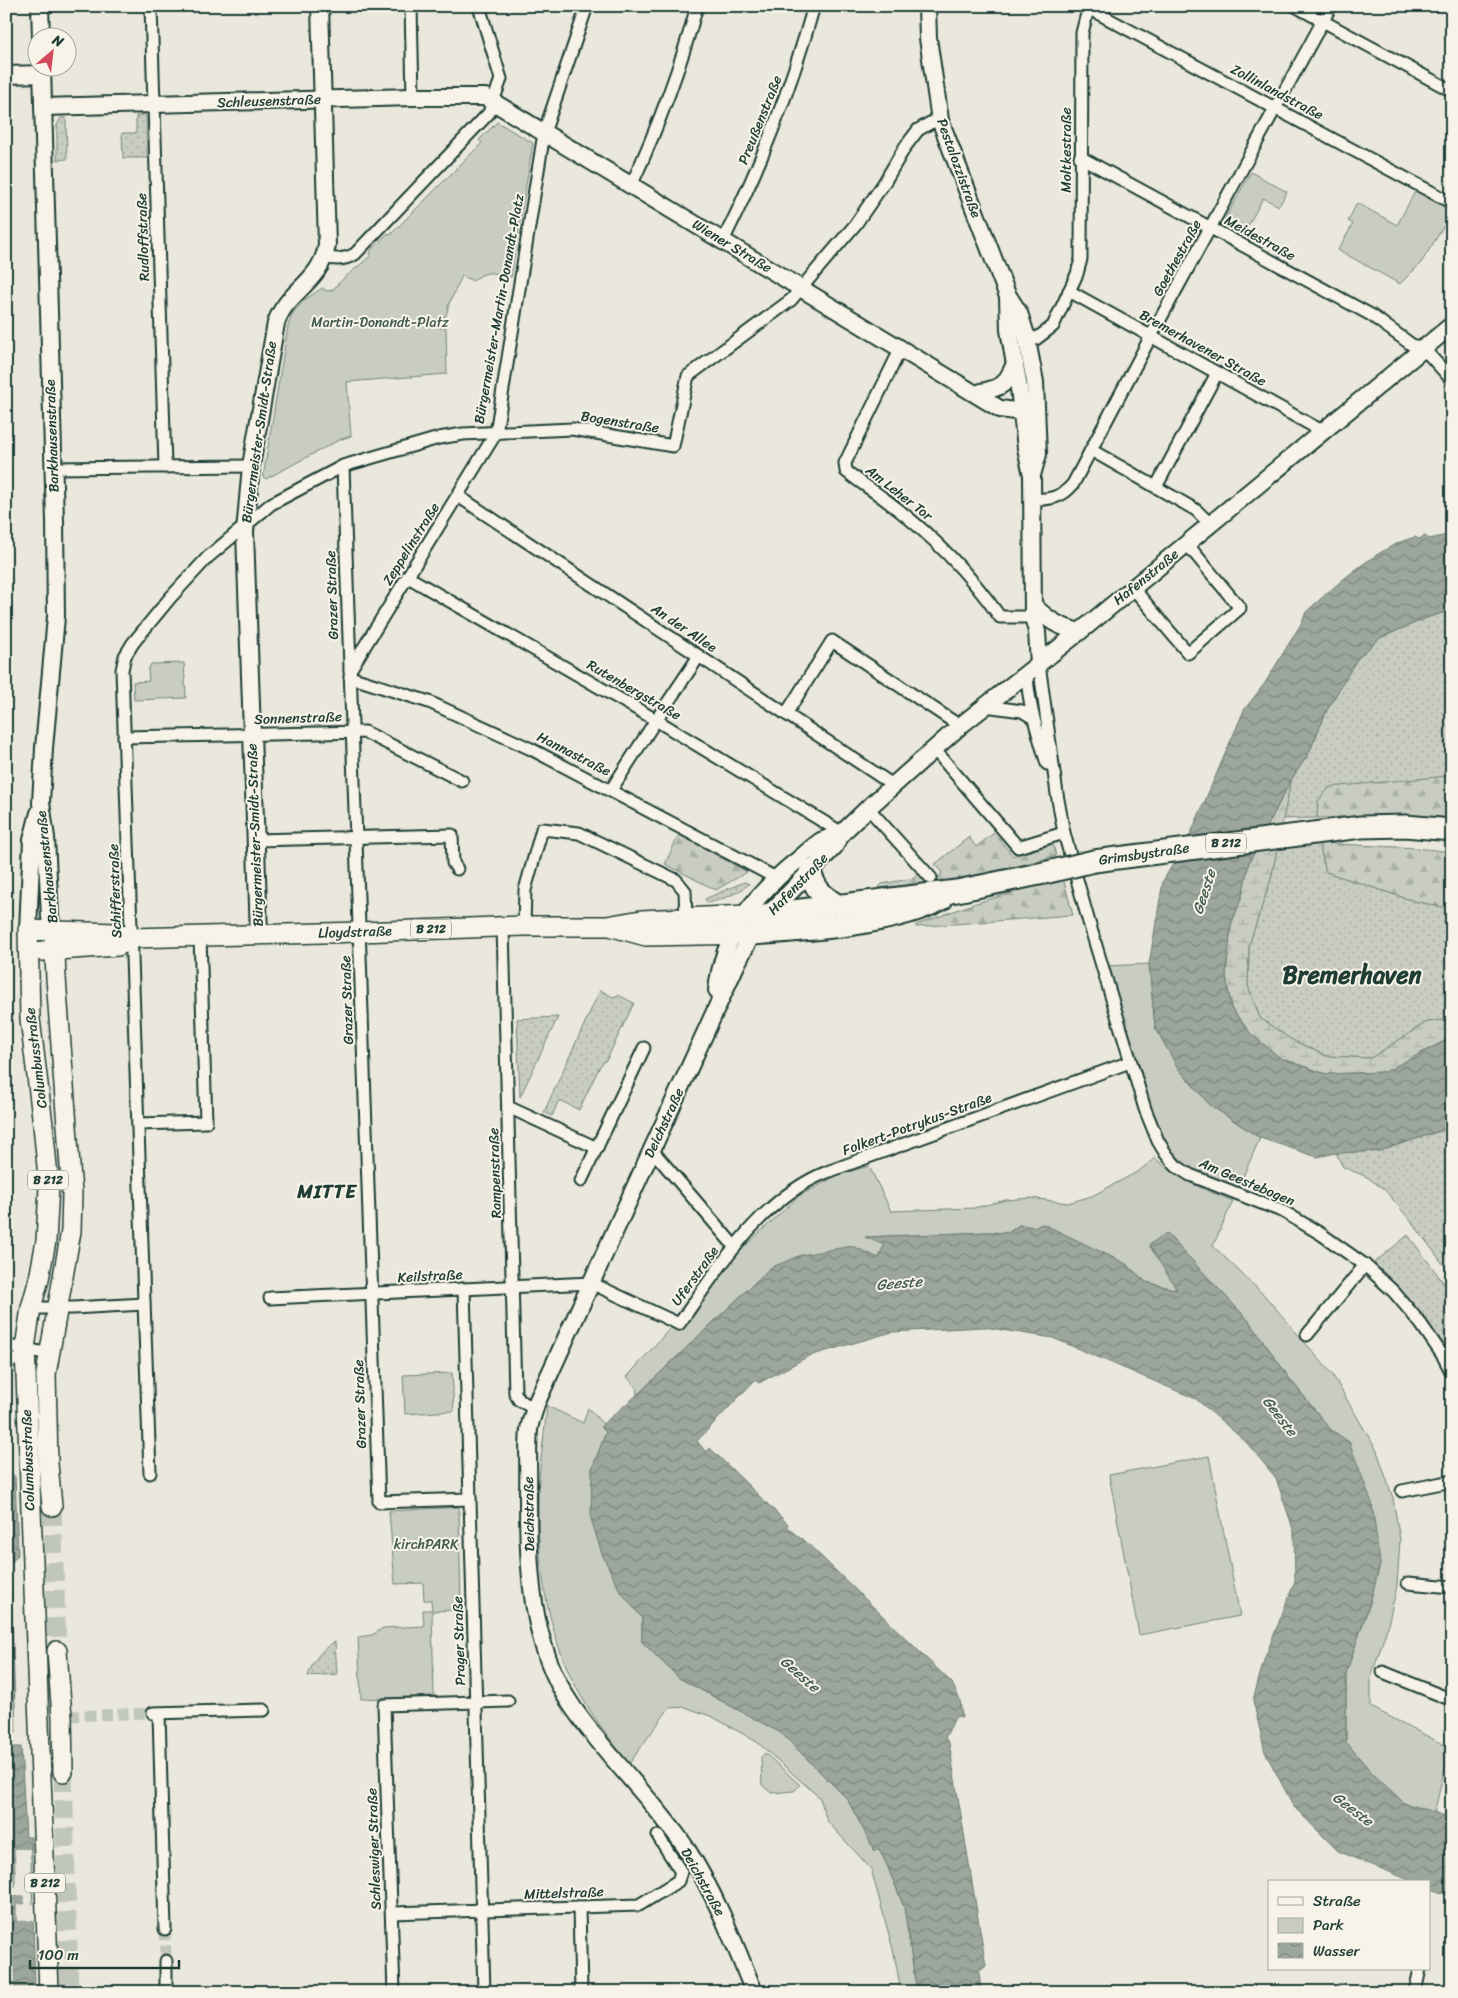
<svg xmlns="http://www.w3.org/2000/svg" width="1458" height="1998" viewBox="0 0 1458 1998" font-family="Sriracha,sans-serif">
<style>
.grass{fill:url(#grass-dots);stroke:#74847a}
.forest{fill:url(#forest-firs);stroke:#74847a}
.wetland{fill:url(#wetland-marsh);stroke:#74847a}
.park{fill:#c8ccc1;stroke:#74847a}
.water{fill:url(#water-waves);stroke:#6a7c72}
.pier{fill:#eae8dd}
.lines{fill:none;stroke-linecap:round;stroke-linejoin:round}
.street-tunnel{stroke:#c1c6bb;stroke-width:11;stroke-dasharray:11 5.5;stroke-linecap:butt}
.primary-tunnel{stroke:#c1c6bb;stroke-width:19;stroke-dasharray:19 9;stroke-linecap:butt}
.street-casing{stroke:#1f3d34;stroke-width:15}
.secondary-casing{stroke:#1f3d34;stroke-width:20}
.primary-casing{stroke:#1f3d34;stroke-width:22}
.highway-casing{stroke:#1f3d34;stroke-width:25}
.street{stroke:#f7f3e8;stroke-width:11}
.secondary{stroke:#f7f3e8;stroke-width:16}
.primary{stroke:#f7f3e8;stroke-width:19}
.highway{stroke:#f7f3e8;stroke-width:21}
.highway-bridge-casing{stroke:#1f3d34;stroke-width:25;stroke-linecap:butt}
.highway-bridge{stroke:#f7f3e8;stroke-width:21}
.labels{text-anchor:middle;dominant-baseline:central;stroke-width:4;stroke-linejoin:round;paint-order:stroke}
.shield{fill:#f7f3e8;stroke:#60746a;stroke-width:1}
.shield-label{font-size:12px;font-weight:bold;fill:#1f3d34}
.street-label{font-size:14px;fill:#1f3d34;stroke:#f7f3e8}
.park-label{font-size:14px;fill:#415a50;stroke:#f7f3e8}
.water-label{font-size:15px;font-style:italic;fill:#445c53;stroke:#f7f3e8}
.district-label{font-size:19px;font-weight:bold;letter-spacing:1px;fill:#1f3d34;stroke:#f7f3e8}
.town-label{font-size:24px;font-weight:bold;fill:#1f3d34;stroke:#f7f3e8}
</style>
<defs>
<pattern id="grass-dots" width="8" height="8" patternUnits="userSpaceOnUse" patternTransform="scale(1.25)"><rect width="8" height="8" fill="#c8ccc1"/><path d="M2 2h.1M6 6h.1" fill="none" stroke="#abb0a6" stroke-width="1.8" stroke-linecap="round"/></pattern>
<pattern id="forest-firs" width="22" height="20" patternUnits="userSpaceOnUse" patternTransform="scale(1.25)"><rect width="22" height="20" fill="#c8ccc1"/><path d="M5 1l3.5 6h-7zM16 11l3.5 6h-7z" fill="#abb0a6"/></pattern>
<pattern id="wetland-marsh" width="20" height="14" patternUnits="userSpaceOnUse" patternTransform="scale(1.25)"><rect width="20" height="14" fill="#c8ccc1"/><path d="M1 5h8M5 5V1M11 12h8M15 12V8" fill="none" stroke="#abb0a6"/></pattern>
<pattern id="water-waves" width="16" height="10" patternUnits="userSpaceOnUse" patternTransform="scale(1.25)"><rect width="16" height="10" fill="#9ca69c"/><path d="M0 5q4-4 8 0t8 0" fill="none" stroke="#7f8880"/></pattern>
</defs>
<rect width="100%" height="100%" fill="#eae8dd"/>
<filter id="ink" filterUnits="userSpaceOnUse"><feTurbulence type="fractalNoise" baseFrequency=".02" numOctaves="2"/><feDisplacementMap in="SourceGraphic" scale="10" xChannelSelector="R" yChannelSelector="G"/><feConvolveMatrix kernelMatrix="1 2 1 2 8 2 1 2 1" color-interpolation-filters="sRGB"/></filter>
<g filter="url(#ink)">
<g class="grass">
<path d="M146 115 147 158H123L122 133H136V116Z"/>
<path d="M61 118H66L67 159 57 160V125Z"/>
<path d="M1452 610V776L1318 801 1317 818 1283 819 1291 780 1309 753 1327 710 1357 659 1380 638 1429 617Z"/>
<path d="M1319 843 1326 872 1414 901 1452 909V1019L1427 1022 1371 1058 1326 1056 1290 1039 1260 1018 1248 986 1249 945 1271 879 1277 848 1317 844Z"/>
<path d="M744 882 749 884C737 894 722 900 707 903L705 899Z"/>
<path d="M600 990 613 997 618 995 634 1003 607 1059 600 1066 579 1110 559 1100 552 1116 544 1112Z"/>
<path d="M558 1017 520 1097 517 1019Z"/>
<path d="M1452 1127V1276L1414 1225 1385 1190 1367 1177 1343 1167 1336 1153 1379 1151Z"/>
<path d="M1408 1235 1452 1294V1347L1450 1348H1443L1374 1269 1375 1262Z"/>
<path d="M335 1642 337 1674 308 1676C312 1662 322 1648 335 1642Z"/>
</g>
<g class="forest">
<path d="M1448 776H1452V818L1416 815 1317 818 1318 801 1330 787Z"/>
<path d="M994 833 1013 856 1053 844 1056 856 963 880 878 888 882 884 914 878 921 872 931 880 941 876V871L934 865 969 837 976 847Z"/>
<path d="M679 834 747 872 716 890 665 864Z"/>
<path d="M1319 843 1417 848 1452 852V909L1414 901 1326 872Z"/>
<path d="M1063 878 1073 915 916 927V925L973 904Z"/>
</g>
<path class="wetland" d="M1291 780 1271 879 1249 945 1248 986 1260 1018 1290 1039 1326 1056 1371 1058 1427 1022 1452 1019V1037L1385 1072 1326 1074 1280 1058 1251 1034 1231 1008 1226 975 1231 925 1242 896 1248 863Z"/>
<g class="park">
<path d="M497 122 533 143 511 277C494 274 488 268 473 281L462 276 449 304 446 316 437 319 439 328 446 327 447 374 347 382 351 436 339 440 266 479 263 477 288 326 293 313 303 301 322 288 327 291 333 290C340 279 360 266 370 256L371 250 388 233 390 235 482 143 479 140Z"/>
<path d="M1251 172 1287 192 1279 206 1263 198 1243 235 1222 224Z"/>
<path d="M1416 190 1452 209V213L1421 263 1400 284 1338 250 1353 224 1348 221 1357 203 1397 225Z"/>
<path d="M184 663 186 698 134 700 133 682 149 681 148 670 151 664Z"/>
<path d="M1149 964 1155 1027 1178 1068 1210 1105 1260 1138 1238 1188 1200 1173 1188 1166 1168 1148 1153 1118 1108 966Z"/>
<path d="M1155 1158C1178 1180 1204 1189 1233 1201L1213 1246 1265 1296 1332 1374 1377 1451 1393 1498 1400 1540 1397 1586 1388 1625 1371 1678V1707L1452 1749V1755L1445 1767 1434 1814 1404 1803 1372 1773 1346 1742V1673L1370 1603 1380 1564 1349 1442 1330 1429 1290 1379 1249 1321 1166 1233 1178 1290 1146 1282 1126 1264 1043 1224 1034 1227 1019 1225 1008 1233 986 1232 867 1237 885 1245 879 1258 770 1268 637 1395 636 1387 627 1377 671 1327 679 1331 721 1273 745 1246 799 1196 838 1175 869 1166 891 1211 974 1208 1006 1200 1031 1198 1068 1203 1092 1196 1139 1171Z"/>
<path d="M452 1373 454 1411 405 1414 403 1375Z"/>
<path d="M547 1406 583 1423 588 1408 603 1424 601 1427 606 1432 592 1469 619 1589 642 1618V1642L679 1678 781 1733 847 1799 875 1851 879 1849 887 1865 904 1907 917 1992H901L894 1953 871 1869 827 1821 820 1798 757 1742 713 1717 685 1707 669 1708 629 1764C612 1742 595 1720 581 1696 545 1635 534 1548 539 1478 541 1454 545 1430 547 1406Z"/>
<path d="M1209 1456 1240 1616 1139 1635 1109 1475Z"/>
<path d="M459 1507 461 1610 432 1611 434 1696 361 1699 358 1637 372 1635 383 1628 424 1626 423 1610H432L431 1600H424L423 1583 395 1584 389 1511Z"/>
<path d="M765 1753 800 1785 794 1791 771 1793 762 1785 761 1757Z"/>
</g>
<g class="water">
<path d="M1452 534V610L1429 617 1380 638 1357 659 1327 710 1309 753 1291 780 1249 863 1242 896 1231 925 1226 975 1231 1008 1251 1034 1280 1058 1326 1074 1385 1072 1452 1037V1127L1379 1151 1336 1153 1317 1157 1260 1138 1210 1105 1178 1068 1155 1027 1149 964 1163 881 1191 833 1244 710 1265 683 1302 622 1306 612C1335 586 1377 547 1415 537L1419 539 1425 536 1429 539Z"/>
<path d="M1043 1224 1126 1264 1146 1282 1177 1290 1149 1245 1166 1233 1249 1321 1290 1379 1330 1429 1349 1442 1372 1503 1380 1564 1370 1603 1346 1673V1742L1372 1773 1404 1803 1452 1818V1897L1429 1888V1882H1414L1338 1851 1294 1807 1265 1752 1253 1700 1264 1660 1295 1581 1294 1532 1276 1478 1246 1442 1196 1399 1053 1338 983 1327 892 1332 809 1356 759 1383 755 1380 697 1441 706 1452 710 1448 788 1524 787 1526 801 1539 802 1538 952 1683 960 1700 962 1717 956 1716 945 1738 949 1743 986 1966 979 1972 981 1992H917L904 1907 887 1865 879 1849 875 1851 847 1799 781 1733 679 1678 642 1642V1618L619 1589 602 1554 591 1519 592 1469 606 1432 601 1427 603 1424 638 1394 770 1268 801 1255 852 1246 879 1258 884 1245 865 1237 987 1232 1008 1233 1019 1225 1034 1227Z"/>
<path d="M6 1466 15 1477 18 1555 10 1564 16 1732 11 1733 9 1737 12 1747H21L26 1837H31L35 1992H6Z"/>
</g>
<path class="pier" d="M15 1849H30L32 1904H35L36 1920 17 1921V1905L25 1904 24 1895 6 1896V1889L16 1888Z"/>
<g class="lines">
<g class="street-tunnel">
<path d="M68 1716 151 1713"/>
<path d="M165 1929 166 1961"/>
</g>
<g class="primary-tunnel">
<path d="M52 1506 57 1651"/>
<path d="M63 1772 69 1992"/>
</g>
<defs>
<g id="street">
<path d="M151 6 165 467"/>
<path d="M411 6 413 97"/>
<path d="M1295 6 1452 91"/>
<path d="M1088 8 1452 203"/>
<path d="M1080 157 1371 315 1412 345 1423 348 1452 380"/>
<path d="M631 186C658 127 680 69 697 6"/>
<path d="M723 241C762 162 790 91 814 6"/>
<path d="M325 257C335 260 345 260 355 254L489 113 501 79 479 6"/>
<path d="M1069 291 1322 431"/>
<path d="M1022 332 1036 339 1053 326 1077 274 1081 259 1082 33 1089 6"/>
<path d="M901 348 845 463 846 471C859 482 873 490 887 501 930 533 969 573 1000 617H1033"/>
<path d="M1091 450 1196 510 1210 524"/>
<path d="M343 466 379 1502 470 1499"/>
<path d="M53 468 251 466"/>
<path d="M1156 487 1217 373"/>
<path d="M458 496 893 785"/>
<path d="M1032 500C1050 499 1062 498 1073 484L1151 336 1331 6"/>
<path d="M408 577 656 720 842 833"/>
<path d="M1133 588 1188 653 1240 608 1187 544"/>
<path d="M1039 664 1057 794 1064 833 1088 919 1145 1109 1158 1141 1166 1154 1176 1166 1190 1175 1284 1212 1321 1234 1365 1265 1394 1292 1421 1324 1443 1356 1452 1373"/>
<path d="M350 670 496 433 544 133 587 6"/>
<path d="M1027 673C1028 705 1038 733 1047 764"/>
<path d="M350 677 429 702 531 749 776 878"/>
<path d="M985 706 1022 711 1032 717"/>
<path d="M786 714 832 641 960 726"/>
<path d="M124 737 365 732 462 781"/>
<path d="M934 749 1018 847 1064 833"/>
<path d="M611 790 656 720 699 656"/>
<path d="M868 808 931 878"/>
<path d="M256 840 452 835 453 863 457 869"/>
<path d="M503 926 515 1393 519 1400 535 1409"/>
<path d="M524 926 525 890 542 829 579 833 676 880 685 891 686 918"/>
<path d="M508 1107 597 1148"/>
<path d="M138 1124 206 1122 200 936"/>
<path d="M652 1150 735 1247"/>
<path d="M581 1181 644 1048"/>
<path d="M464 1289 484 1992"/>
<path d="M270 1298 591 1283 679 1324C719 1268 760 1199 827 1172L1130 1062"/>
<path d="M31 1308H73L144 1304"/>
<path d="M1307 1335 1365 1265"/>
<path d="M6 1349 13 1347 51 1354"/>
<path d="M6 1361 29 1358"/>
<path d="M150 1473 122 670 125 656 133 643 170 598 208 557 271 504 343 466 439 438 463 434 572 429 673 446 688 376 791 300 855 225 884 183 905 147 918 130 930 123 940 120"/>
<path d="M1402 1491 1452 1481"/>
<path d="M1408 1583 1452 1587"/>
<path d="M1383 1672 1452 1700"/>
<path d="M153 1713 264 1710"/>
<path d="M159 1713 165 1929"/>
<path d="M579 1907 581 1992"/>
<path d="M392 1913 639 1905 678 1881 681 1872 658 1836"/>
<path d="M166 1961V1992"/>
<path d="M394 1992 384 1705 508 1701"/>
<path d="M1415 1992 1420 1969"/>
</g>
<g id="secondary">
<path d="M40 6 41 38"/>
<path d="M927 6 928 38 940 120 1007 294 1019 313 1026 335 1035 382 1038 454 1032 475"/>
<path d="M42 68 55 521 56 617 44 748 41 803 46 838 50 917 54 931"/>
<path d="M6 75 42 74"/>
<path d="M43 107 413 97H485L1000 409 1023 412"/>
<path d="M1008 297 1009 330 1019 388 1026 448 1032 475 1033 617 1037 632 1039 664"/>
<path d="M981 392C1004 387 1005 385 1015 364"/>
<path d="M1033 605C1049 621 1058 626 1079 632"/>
<path d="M28 930 32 840 39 813"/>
<path d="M259 934 245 532 251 466 276 323C286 291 321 283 327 245L320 6"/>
<path d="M717 990C723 934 753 897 794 863 803 856 812 847 821 841 827 838 836 836 842 833"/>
<path d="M754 1992C734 1942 715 1893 686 1848 652 1798 606 1756 572 1706 529 1644 528 1563 528 1491 529 1471 527 1450 529 1430 530 1421 534 1413 536 1404L737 963 752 934 760 923 834 847 842 833 868 808 960 726 1088 625 1452 325"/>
</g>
<g id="primary">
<path d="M613 927 646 936 752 934"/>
<path d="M42 951 118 946 132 938"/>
<path d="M52 1506 48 1464 46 1374 71 1231 72 1193 56 978 54 931"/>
<path d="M57 1651 62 1717 63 1772"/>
<path d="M49 1992 25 1348 31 1308 39 1279 46 1241 49 1187 43 1125 30 1019 28 930 116 933 132 938 360 932 524 926H607L641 920 769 914"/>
</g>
<g id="highway">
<path d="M1094 861 1361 827 1405 826 1452 830"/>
<path d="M810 872C816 891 822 895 838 906"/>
<path d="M769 914 957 891 1044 873"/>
<path d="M752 934C808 930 893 925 942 899"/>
</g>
</defs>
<use href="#street" class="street-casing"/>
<use href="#secondary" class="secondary-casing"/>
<use href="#primary" class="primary-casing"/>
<use href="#highway" class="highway-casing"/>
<use href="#street" class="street"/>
<use href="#secondary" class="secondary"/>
<use href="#primary" class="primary"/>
<use href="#highway" class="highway"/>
<defs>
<path id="highway-bridge" d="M1044 873 1094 861"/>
</defs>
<use href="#highway-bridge" class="highway-bridge-casing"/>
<use href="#highway-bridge" class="highway-bridge"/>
</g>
</g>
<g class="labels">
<g class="shield">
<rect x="1206" y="833.5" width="40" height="19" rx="4"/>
<rect x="411" y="919.5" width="40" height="19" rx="4"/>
<rect x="28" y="1170.5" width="40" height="19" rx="4"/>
<rect x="25" y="1873.5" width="40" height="19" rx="4"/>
</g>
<g class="shield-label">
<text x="1226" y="843">B 212</text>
<text x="431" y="929">B 212</text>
<text x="48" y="1180">B 212</text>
<text x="45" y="1883">B 212</text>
</g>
<g class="street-label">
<text transform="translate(1277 92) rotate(28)">Zollinlandstraße</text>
<text transform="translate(269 101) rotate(-2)">Schleusenstraße</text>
<text transform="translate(760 120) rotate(-68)">Preußenstraße</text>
<text transform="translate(1066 150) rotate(-90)">Moltkestraße</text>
<text transform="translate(959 168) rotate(70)">Pestalozzistraße</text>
<text transform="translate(143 237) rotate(-92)">Rudloffstraße</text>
<text transform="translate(1260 238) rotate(29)">Meidestraße</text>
<text transform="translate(732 246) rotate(31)">Wiener Straße</text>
<text transform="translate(1177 258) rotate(-61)">Goethestraße</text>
<text transform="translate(499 309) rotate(-80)">Bürgermeister-Martin-Donandt-Platz</text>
<text transform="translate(1203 348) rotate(29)">Bremerhavener Straße</text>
<text transform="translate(620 422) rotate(9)">Bogenstraße</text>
<text transform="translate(259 432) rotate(-82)">Bürgermeister-Smidt-Straße</text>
<text transform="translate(52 436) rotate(-92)">Barkhausenstraße</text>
<text transform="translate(899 493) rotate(38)">Am Leher Tor</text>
<text transform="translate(411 544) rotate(-58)">Zeppelinstraße</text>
<text transform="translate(1146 577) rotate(-39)">Hafenstraße</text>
<text transform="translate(332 595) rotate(-92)">Grazer Straße</text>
<text transform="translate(684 628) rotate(34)">An der Allee</text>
<text transform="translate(634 690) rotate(30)">Rutenbergstraße</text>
<text transform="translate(298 718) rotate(-2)">Sonnenstraße</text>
<text transform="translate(574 754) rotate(27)">Hannastraße</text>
<text transform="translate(255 835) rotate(-92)">Bürgermeister-Smidt-Straße</text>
<text transform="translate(1144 854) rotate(-8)">Grimsbystraße</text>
<text transform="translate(47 867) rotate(-96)">Barkhausenstraße</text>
<text transform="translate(798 884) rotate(-46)">Hafenstraße</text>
<text transform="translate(115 891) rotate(-92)">Schifferstraße</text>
<text transform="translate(355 932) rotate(-2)">Lloydstraße</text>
<text transform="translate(347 1000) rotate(-92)">Grazer Straße</text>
<text transform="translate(36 1058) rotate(-97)">Columbusstraße</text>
<text transform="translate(664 1123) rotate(-65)">Deichstraße</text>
<text transform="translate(917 1124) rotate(-20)">Folkert-Potrykus-Straße</text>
<text transform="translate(495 1173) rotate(-92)">Rampenstraße</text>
<text transform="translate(1247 1182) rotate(23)">Am Geestebogen</text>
<text transform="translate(430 1276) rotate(-3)">Keilstraße</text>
<text transform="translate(695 1276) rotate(-54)">Uferstraße</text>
<text transform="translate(360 1404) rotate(-92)">Grazer Straße</text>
<text transform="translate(28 1460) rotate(-92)">Columbusstraße</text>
<text transform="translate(529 1514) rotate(-91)">Deichstraße</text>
<text transform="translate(459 1641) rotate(-92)">Prager Straße</text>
<text transform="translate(374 1849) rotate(-92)">Schleswiger Straße</text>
<text transform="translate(703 1882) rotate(61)">Deichstraße</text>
<text transform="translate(564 1893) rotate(-2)">Mittelstraße</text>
</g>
<g class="park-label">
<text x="380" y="322">Martin-Donandt-Platz</text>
<text x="426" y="1544">kirchPARK</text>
</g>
<g class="water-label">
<text transform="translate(1204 892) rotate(-72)">Geeste</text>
<text transform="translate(899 1283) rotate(-5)">Geeste</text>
<text transform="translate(1280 1416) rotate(52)">Geeste</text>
<text transform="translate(800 1674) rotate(41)">Geeste</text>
<text transform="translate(1353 1809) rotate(37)">Geeste</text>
</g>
<g class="district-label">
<text x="327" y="1191">MITTE</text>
</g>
<g class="town-label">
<text x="1352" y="975">Bremerhaven</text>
</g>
</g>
<rect width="1458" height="1998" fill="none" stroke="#f7f3e8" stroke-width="25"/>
<rect x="12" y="12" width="1433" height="1973" fill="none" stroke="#1f3d34" stroke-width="2" filter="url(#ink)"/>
<rect x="1268" y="1880" width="162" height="90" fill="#f7f3e8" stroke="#a1aaa0"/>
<rect x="1278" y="1897" width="25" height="8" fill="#f7f3e8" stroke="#a1aaa0"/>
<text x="1313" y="1906" font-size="15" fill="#1f3d34">Straße</text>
<rect x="1278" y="1918" width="25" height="15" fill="#c8ccc1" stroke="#a1aaa0"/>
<text x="1313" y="1930" font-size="15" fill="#1f3d34">Park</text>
<rect x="1278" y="1943" width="25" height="15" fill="url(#water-waves)" stroke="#a1aaa0"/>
<text x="1313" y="1956" font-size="15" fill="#1f3d34">Wasser</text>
<g transform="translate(52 52) rotate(28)"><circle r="24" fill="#f7f3e8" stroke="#a1aaa0"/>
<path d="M0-4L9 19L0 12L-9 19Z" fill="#d1495b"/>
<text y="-8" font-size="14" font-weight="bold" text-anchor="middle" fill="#1f3d34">N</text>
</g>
<path d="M30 1960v8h149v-8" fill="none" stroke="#1f3d34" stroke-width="2.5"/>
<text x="38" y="1960" font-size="15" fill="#1f3d34" stroke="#f7f3e8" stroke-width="4" paint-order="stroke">100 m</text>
</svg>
